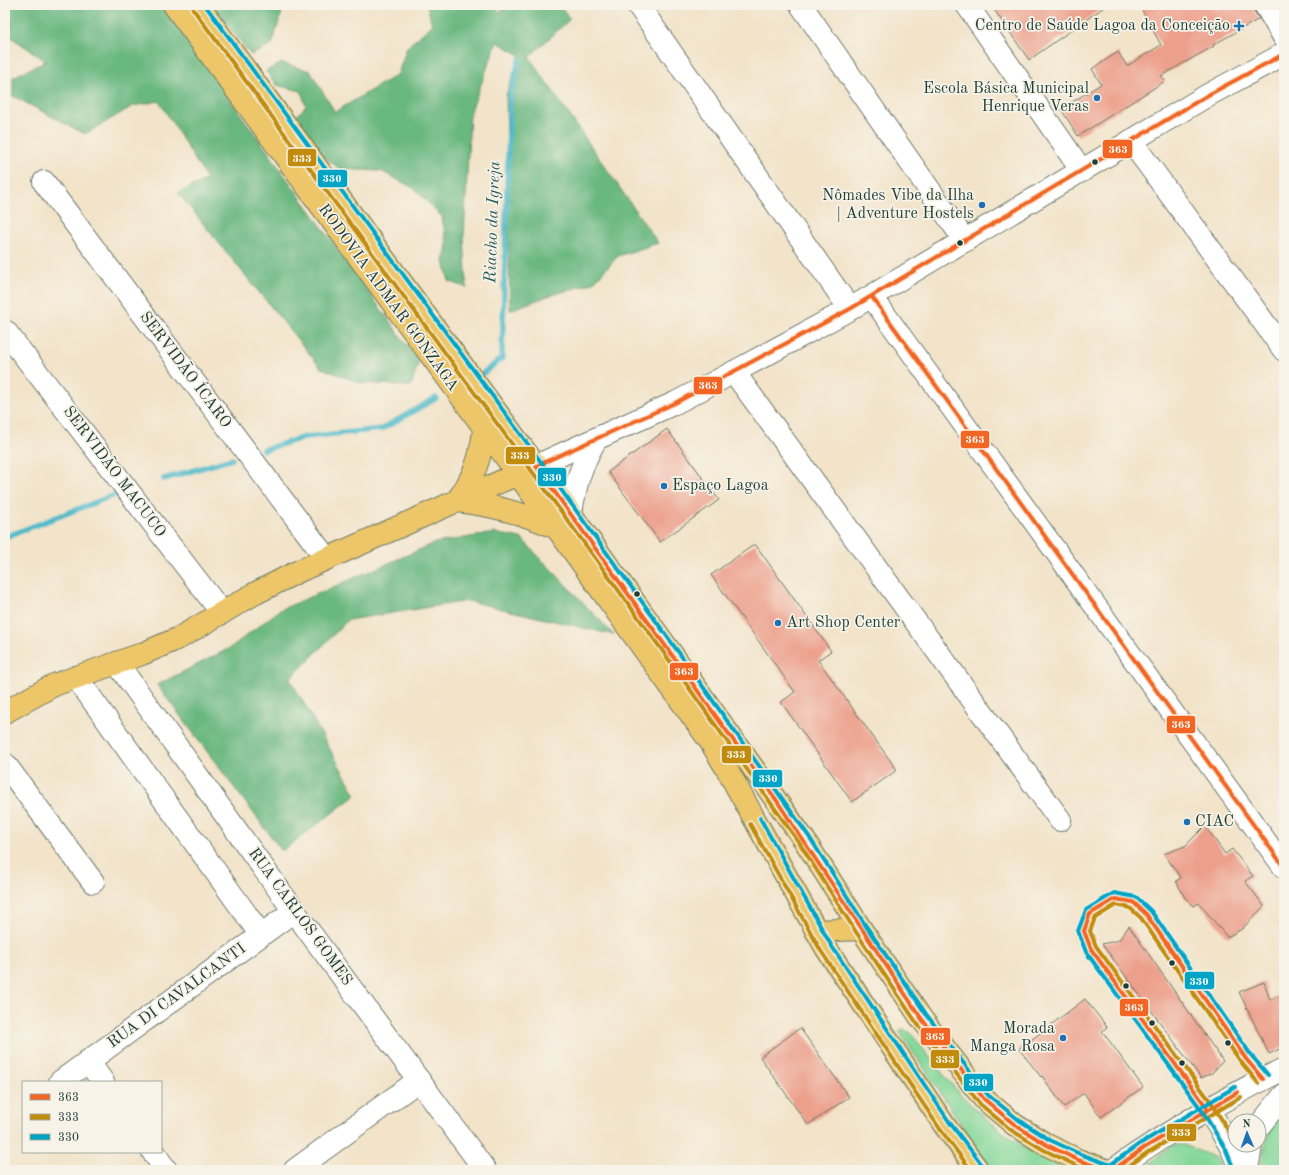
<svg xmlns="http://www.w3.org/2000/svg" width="1289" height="1175" viewBox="0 0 1289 1175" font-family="'Old Standard TT',serif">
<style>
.green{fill:#84d799;stroke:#528a66}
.forest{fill:#6bb881;stroke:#457a5a}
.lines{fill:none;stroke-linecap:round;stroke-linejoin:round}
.stream{stroke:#4ebac9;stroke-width:5.5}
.building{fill:#ec9f8a}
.minor-casing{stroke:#697768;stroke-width:24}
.major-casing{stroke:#697768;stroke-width:24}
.minor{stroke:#fff;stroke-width:22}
.major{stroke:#ecc669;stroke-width:22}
.bus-1-casing{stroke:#f7f3e8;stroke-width:7}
.bus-2-casing{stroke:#f7f3e8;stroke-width:7}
.bus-3-casing{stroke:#f7f3e8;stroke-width:7}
.bus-1{stroke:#f26522;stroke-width:4}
.bus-2{stroke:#c18c0d;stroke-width:4}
.bus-3{stroke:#02a4c6;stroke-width:4}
.poi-dot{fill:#1f6fb2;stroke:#f7f3e8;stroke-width:1.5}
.bus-dot{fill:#1f3d34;stroke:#f7f3e8;stroke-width:1.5}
.labels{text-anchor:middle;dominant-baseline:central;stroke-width:3.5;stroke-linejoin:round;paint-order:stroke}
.poi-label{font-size:16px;fill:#1f3d34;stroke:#f7f3e8;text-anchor:end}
.street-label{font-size:16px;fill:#1f3d34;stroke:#f7f3e8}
.water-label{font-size:17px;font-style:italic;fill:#2b5c59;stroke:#f7f3e8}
.line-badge{stroke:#f7f3e8;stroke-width:1.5}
.badge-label{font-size:11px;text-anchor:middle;font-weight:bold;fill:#fff}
</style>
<rect width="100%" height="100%" fill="#f7f3e8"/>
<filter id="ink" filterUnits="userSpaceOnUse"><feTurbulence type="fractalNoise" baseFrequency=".025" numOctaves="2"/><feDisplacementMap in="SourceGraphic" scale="8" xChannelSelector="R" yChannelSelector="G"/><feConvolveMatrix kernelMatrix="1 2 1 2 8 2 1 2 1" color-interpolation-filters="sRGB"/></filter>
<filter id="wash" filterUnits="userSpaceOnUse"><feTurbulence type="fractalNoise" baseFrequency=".012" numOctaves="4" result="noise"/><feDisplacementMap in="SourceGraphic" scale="16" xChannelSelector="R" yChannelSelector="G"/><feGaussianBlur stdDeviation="0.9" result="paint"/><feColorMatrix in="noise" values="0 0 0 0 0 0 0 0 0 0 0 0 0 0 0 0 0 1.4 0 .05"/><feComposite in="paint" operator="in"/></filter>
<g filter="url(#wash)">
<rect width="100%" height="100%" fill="#f2e3c9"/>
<g class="green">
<path d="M903 1029 911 1033C925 1051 938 1069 953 1086 984 1121 1025 1151 1068 1170H992L899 1031Z"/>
<path d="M1284 1109V1170H1261C1261 1153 1271 1120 1284 1109Z"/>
<path d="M1172 1145H1184L1216 1158 1222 1170H1162L1150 1164 1158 1156Z"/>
</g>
<g class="forest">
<path d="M5 5H162L419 362 411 386 360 383 321 368 178 193 207 179 159 101 133 106 85 134 13 96V77L46 61 5 33Z"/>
<path d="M212 5H285L283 8 272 45 251 55Z"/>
<path d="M427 5H495L499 12 511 5H560L570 19 529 57 658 243 618 256 593 283 548 296 510 310 506 95 520 55 497 42 470 113 464 237 467 288 449 281 444 261 447 244 442 217 415 189 381 171 340 169 322 155 292 121 306 106 301 91 276 85 266 71 282 63 310 71 335 112 398 74 407 47 432 25Z"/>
<path d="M494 533 521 538 614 635 468 601 348 620 290 679 356 795 282 851 157 685 230 648 280 610 435 543Z"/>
</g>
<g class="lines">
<g class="stream">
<path d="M481 375 502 358 510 96 519 61"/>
<path d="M263 450 305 437 382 429 436 398"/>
<path d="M164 479 232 459"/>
<path d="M5 537 117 494"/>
</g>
</g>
<g id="blocks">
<g class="building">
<path d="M991 5H1107L1029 60Z"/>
<path d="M1139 5H1253L1254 11 1259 19 1213 45 1214 46 1161 76 1165 81 1078 136 1061 109 1101 84 1092 69 1118 52 1127 66 1161 45Z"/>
<path d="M667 429 719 500 660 542 608 472Z"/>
<path d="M755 544 831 651 818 660 897 770 852 802 781 702 795 692 711 575Z"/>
<path d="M1205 826 1225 854 1232 849 1253 876 1245 881 1264 906 1242 929 1227 937 1199 903 1194 906 1185 898 1176 881 1181 878 1164 854 1185 846Z"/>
<path d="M1129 926 1223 1061 1212 1073 1201 1078 1102 944 1119 940Z"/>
<path d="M1264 982 1270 1000 1279 996 1284 1005V1047L1269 1054 1239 992Z"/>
<path d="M1085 999 1107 1027 1102 1031 1143 1087 1101 1117 1084 1093 1064 1107 1042 1076 1041 1077 1019 1049Z"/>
<path d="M800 1028 849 1097 808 1125 760 1057Z"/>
</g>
</g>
</g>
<g filter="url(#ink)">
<use href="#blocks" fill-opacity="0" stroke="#697768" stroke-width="1"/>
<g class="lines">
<defs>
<g id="minor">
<path d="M638 5 850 309"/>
<path d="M801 5 965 241"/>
<path d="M967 5 1082 171"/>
<path d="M1265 5 1284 37"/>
<path d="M1131 141 1284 350"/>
<path d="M44 182 326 558"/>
<path d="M872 297 1284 867"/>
<path d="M6 332 222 613"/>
<path d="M734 372 1060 820"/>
<path d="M536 466 675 403 734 372 850 309 1208 95 1284 54"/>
<path d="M571 514C575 485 581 465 596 439"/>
<path d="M117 663 294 911 485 1170"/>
<path d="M76 677 261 935"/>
<path d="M5 764 93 882"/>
<path d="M88 1061 103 1082"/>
<path d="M60 1082 294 911"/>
<path d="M1208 1109 1231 1147 1241 1170"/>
<path d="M1259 1126 1284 1095"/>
<path d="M153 1152 166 1170"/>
<path d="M295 1170 419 1080"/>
<path d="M1113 1170C1168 1132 1224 1098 1284 1069"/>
<path d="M1247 1170 1251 1145"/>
</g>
<g id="major">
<path d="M174 5 507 459 710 741 724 764 826 948 945 1126 978 1170"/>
<path d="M198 5 536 466 677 661 805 841 861 929 921 1018 984 1099 1015 1125 1047 1145 1078 1160 1106 1170"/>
<path d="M457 501C492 505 523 513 555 527"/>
<path d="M457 501C474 477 481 458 484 430"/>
<path d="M5 712 54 685 142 654 179 638 254 594 297 572 529 469"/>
<path d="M816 931 861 929"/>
</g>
</defs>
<use href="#minor" class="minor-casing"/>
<use href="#major" class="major-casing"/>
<use href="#minor" class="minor"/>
<use href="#major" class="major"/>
<defs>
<g id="bus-1">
<path d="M872 297 1284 867"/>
<path d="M1208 1109 1091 949 1084 931 1090 914 1115 899 1133 902 1146 914 1246 1059 1263 1079"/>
<path d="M1106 1170 1078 1160 1047 1145 1015 1125 984 1099 921 1018 777 801 536 466 675 403 850 309 1208 95 1284 54"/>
<path d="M1113 1170 1144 1148 1238 1092"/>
</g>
<g id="bus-2">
<path d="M193 9 531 470 672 664 800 844 856 932 916 1022 980 1104 1011 1130 1044 1150 1075 1165 1088 1170"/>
<path d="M750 824 821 951 940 1129 971 1170"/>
<path d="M1235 1142 1213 1105 1096 946 1090 931 1095 918 1116 905 1130 908 1141 918 1241 1062 1258 1083"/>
<path d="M1123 1170 1147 1153 1241 1097"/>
</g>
<g id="bus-3">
<path d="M205 5 541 462 682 657 810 838 866 926 926 1014 988 1095 1019 1120 1050 1140 1080 1154 1108 1164"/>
<path d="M760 818 831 945 950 1123 983 1166"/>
<path d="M1110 1165 1141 1143 1235 1087"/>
<path d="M1234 1170 1226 1150 1203 1112 1086 952 1078 931 1086 910 1114 893 1136 897 1151 911 1251 1055 1268 1075"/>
</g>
</defs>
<use href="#bus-1" class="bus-1-casing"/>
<use href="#bus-2" class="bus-2-casing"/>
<use href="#bus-3" class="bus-3-casing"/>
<use href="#bus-1" class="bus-1"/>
<use href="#bus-2" class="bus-2"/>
<use href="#bus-3" class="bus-3"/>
</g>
</g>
<g class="poi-dot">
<path d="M1237 20h4v4h4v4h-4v4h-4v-4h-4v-4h4z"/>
<circle cx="1097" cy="98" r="4"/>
<circle cx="982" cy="205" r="4"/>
<circle cx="664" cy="486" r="4"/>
<circle cx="778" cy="623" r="4"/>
<circle cx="1187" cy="822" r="4"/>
<circle cx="1063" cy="1038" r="4"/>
</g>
<g class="bus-dot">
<circle cx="1095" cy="162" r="3.5"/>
<circle cx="960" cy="243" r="3.5"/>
<circle cx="637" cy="594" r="3.5"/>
<circle cx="1172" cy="963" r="3.5"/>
<circle cx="1126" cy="986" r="3.5"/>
<circle cx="1152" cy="1023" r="3.5"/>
<circle cx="1228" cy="1043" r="3.5"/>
<circle cx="1182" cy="1063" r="3.5"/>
</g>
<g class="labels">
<g class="poi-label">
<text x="1230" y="26">Centro de Saúde Lagoa da Conceição</text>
<text x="1089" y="89">Escola Básica Municipal<tspan x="1089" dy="18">Henrique Veras</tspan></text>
<text x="974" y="196">Nômades Vibe da Ilha<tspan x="974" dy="18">| Adventure Hostels</tspan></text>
<text x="672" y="486" text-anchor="start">Espaço Lagoa</text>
<text x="786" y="623" text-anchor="start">Art Shop Center</text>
<text x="1195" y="822" text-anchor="start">CIAC</text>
<text x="1055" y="1029">Morada<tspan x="1055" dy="18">Manga Rosa</tspan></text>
</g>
<g class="street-label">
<text transform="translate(388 298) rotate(54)">RODOVIA ADMAR GONZAGA</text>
<text transform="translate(185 370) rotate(53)">SERVIDÃO ÍCARO</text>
<text transform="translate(114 472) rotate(53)">SERVIDÃO MACUCO</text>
<text transform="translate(300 917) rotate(54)">RUA CARLOS GOMES</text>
<text transform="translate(177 996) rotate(-36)">RUA DI CAVALCANTI</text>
</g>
<g class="water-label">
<text transform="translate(493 222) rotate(-88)">Riacho da Igreja</text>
</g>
</g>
<g class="line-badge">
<rect x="1102" y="139" width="31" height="20" rx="4" fill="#f26522"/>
<rect x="287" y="148" width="30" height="19" rx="4" fill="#c18c0d"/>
<rect x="317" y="169" width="31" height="19" rx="4" fill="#02a4c6"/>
<rect x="693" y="376" width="30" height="19" rx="4" fill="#f26522"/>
<rect x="960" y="430" width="30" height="19" rx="4" fill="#f26522"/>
<rect x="505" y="446" width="31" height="19" rx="4" fill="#c18c0d"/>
<rect x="537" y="467" width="30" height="20" rx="4" fill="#02a4c6"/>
<rect x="669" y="662" width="30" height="19" rx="4" fill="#f26522"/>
<rect x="1166" y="715" width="30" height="19" rx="4" fill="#f26522"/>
<rect x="721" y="745" width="31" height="19" rx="4" fill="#c18c0d"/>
<rect x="752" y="769" width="31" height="19" rx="4" fill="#02a4c6"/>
<rect x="1184" y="971" width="31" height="19" rx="4" fill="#02a4c6"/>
<rect x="1119" y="998" width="30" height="19" rx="4" fill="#f26522"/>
<rect x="920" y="1027" width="31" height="19" rx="4" fill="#f26522"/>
<rect x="930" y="1049" width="30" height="20" rx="4" fill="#c18c0d"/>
<rect x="963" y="1073" width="31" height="19" rx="4" fill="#02a4c6"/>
<rect x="1166" y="1123" width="31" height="19" rx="4" fill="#c18c0d"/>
</g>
<g class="badge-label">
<text x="1118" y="153">363</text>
<text x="302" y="162">333</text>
<text x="332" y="182">330</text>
<text x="708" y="389">363</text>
<text x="975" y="443">363</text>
<text x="520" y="459">333</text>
<text x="552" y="481">330</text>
<text x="684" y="675">363</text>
<text x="1181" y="728">363</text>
<text x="736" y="758">333</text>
<text x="768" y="782">330</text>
<text x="1199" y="985">330</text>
<text x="1134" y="1011">363</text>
<text x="935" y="1040">363</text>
<text x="945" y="1063">333</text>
<text x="978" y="1086">330</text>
<text x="1181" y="1136">333</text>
</g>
<rect width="1289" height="1175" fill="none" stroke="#f7f3e8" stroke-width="20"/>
<rect x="22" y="1081" width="140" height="72" fill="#f7f3e8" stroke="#a1aaa0"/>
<rect x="30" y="1094" width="20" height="6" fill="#f26522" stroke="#a1aaa0"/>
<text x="58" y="1101" font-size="12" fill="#1f3d34">363</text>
<rect x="30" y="1114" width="20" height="6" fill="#c18c0d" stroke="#a1aaa0"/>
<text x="58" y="1121" font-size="12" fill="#1f3d34">333</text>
<rect x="30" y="1134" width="20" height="6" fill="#02a4c6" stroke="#a1aaa0"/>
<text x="58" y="1141" font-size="12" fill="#1f3d34">330</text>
<g transform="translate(1247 1133) rotate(358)"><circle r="19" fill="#f7f3e8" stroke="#a1aaa0"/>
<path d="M0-3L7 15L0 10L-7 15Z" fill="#1f6fb2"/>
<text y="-6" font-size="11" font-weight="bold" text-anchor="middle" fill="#1f3d34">N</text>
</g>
</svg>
